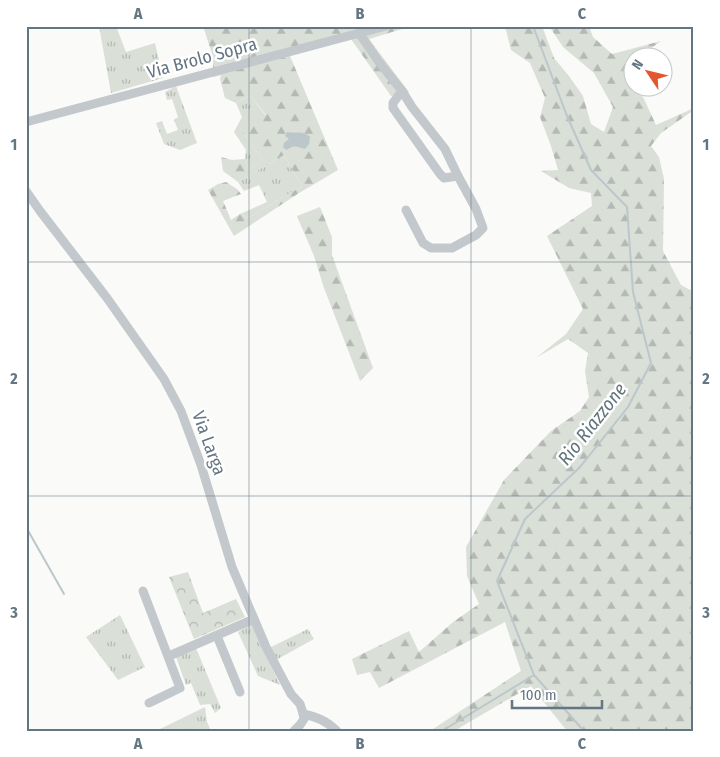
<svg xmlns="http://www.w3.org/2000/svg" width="720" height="757" viewBox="0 0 720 757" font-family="'Fira Sans Condensed',sans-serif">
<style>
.grass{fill:url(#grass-tufts)}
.forest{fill:url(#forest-firs)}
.park{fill:url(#park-crowns)}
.water{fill:#bbc7cb}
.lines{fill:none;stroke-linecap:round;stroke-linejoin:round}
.stream{stroke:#bbc7cb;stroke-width:2}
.minor{stroke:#c3c8cc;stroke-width:9}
.grid{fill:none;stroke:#657683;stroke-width:1;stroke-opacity:0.55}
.labels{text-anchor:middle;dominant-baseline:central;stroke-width:5;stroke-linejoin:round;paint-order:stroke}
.street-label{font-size:18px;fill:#657683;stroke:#fff}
.water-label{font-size:19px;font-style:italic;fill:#60757c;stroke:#fff}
.neatline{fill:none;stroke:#657683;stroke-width:2}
.grid-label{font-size:16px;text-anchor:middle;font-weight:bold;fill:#657683}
</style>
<defs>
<pattern id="grass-tufts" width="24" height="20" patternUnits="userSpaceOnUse" patternTransform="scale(1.25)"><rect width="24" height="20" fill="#dadfd7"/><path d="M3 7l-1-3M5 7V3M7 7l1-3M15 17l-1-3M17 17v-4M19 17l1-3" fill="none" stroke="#b4b9b4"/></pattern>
<pattern id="forest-firs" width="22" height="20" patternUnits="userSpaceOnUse" patternTransform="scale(1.25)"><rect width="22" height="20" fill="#dadfd7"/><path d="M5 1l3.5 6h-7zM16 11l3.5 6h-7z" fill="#b4b9b4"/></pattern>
<pattern id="park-crowns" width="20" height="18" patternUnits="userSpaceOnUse" patternTransform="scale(1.25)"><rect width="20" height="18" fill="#dadfd7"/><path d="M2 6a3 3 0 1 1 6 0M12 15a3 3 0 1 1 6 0" fill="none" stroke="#b4b9b4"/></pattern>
</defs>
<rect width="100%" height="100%" fill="#fafaf8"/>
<g class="grass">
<path d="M99 26H116L126 52 155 43 163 78 111 93Z"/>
<path d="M176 86 197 143 180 150 164 144 156 123 162 121 167 134 178 130 174 120 178 117 172 99 167 100 165 92Z"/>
<path d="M250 95 266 116 240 128 263 161 249 170 245 159 246 150 234 132 242 117 236 103Z"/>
<path d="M284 155 302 186 248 218 240 214 267 202 259 185 244 191 238 182Z"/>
<path d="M120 615 145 667 118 680 86 637Z"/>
<path d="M252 624 280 685 258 676 238 632Z"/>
<path d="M308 629 314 639 276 660 269 648Z"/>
<path d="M196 648 221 708 215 713 210 704 200 705 191 683 186 685 176 657Z"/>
<path d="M205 707 207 722 211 731H156Z"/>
</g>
<g class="forest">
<path d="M203 26H412L369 39 409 92 404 95 391 96 351 39 290 56 338 170 299 193 234 236 208 190 218 184 226 182 237 189 241 194 223 201 231 220 240 214 248 218 302 186 284 155 238 182 223 171 221 157 232 160 245 159 249 170 263 161 240 128 250 114 266 115 250 95 236 103 225 98 220 79 221 75 213 77V57Z"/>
<path d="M504 26H542L554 58 569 76 583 96 591 124 604 132 613 107 594 73 563 47 549 26H589L593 37 612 54 661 41 639 57 632 58V63L623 70 631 74 632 73V88H636L643 97 656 125 694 108V110L661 133 651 146 659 157 664 179 663 251 681 285 694 292V731H567L531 686 454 731H430L521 671 505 622 379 688 370 672 357 675 352 659 409 631 419 652 453 622 479 604 467 576 466 547 504 480 551 431 580 411 589 397 585 371 588 353 568 339 536 358 566 334 583 309 547 236 592 206 591 193 569 188 541 171 558 170 551 146 540 117 545 98 530 63 511 50 506 30Z"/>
<path d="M320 207 332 237V255L373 368 360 381 324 288 314 256 297 216Z"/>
</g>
<path class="park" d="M188 572 203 613 236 599 245 617 194 639 169 577Z"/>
<path class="water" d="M287 132C298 134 301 130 310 137L309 144 305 149 294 146 286 150 283 147 284 143 289 139 285 136Z"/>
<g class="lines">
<g class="stream">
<path d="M533 26 567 116 591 170 627 207 633 292 651 363 628 407 580 467 525 519 497 581 534 675 584 731"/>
<path d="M26 527 64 594"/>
<path d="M442 731 534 675"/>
</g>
<g class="minor">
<path d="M359 33 379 62 402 91 412 107 445 149 458 176 476 209 483 228 476 235 452 248H431L423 243 406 210"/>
<path d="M402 91 393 103V108L440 174 444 178 458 176"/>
<path d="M26 122 386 26"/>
<path d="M26 191 40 211 107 298 164 379 181 411 201 465 232 567 266 647 285 683 291 694 300 704 303 713 304 719 300 725 294 731"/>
<path d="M143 591 180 688 149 703"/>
<path d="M217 636 240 692"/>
<path d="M169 656 254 619"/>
<path d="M303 714C318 717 326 721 337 731"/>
</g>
</g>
<path class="grid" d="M249 26V731M471 26V731M26 262H694M26 496H694"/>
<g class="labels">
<g class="street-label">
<text transform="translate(202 58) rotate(-15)">Via Brolo Sopra</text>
<text transform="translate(209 443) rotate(70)">Via Larga</text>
</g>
<g class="water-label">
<text transform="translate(592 424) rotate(-52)">Rio Riazzone</text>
</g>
</g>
<rect width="720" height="757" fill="none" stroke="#ffffff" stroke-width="55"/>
<g transform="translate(648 72) rotate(305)"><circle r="24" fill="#ffffff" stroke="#c1c8cd"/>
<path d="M0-4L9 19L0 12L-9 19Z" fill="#e4572e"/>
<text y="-8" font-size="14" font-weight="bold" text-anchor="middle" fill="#657683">N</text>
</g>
<path d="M512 700v8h90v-8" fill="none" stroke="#657683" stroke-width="2.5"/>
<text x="520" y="700" font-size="15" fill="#657683" stroke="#ffffff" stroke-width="4" paint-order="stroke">100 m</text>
<rect x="28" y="28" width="664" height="702" class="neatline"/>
<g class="grid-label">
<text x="138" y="19">A</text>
<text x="360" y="19">B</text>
<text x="582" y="19">C</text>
<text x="14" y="150">1</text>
<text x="706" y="150">1</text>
<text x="14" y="384">2</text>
<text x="706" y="384">2</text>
<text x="14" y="618">3</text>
<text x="706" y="618">3</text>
<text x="138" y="749">A</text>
<text x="360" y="749">B</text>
<text x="582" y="749">C</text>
</g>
</svg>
